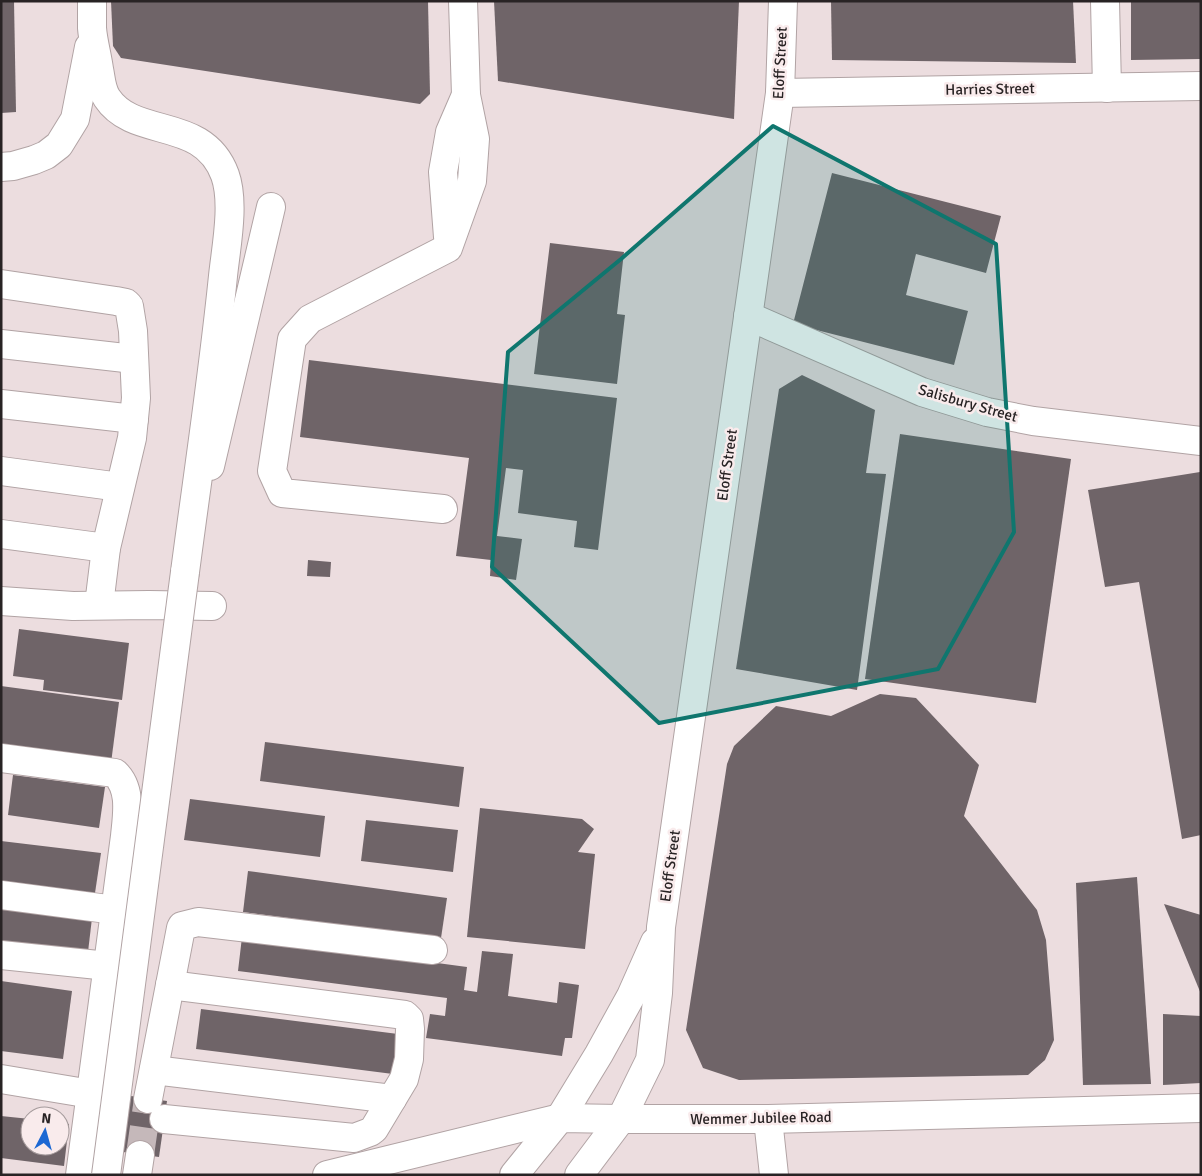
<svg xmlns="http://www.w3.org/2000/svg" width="1202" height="1176" viewBox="0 0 1202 1176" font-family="Signika,sans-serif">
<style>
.building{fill:#6f6468}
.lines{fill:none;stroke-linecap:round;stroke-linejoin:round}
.minor-tunnel{stroke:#c5b8ba;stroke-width:28;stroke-dasharray:28 14;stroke-linecap:butt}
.minor-casing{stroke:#b1a3a4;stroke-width:30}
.highway-casing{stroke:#b1a3a4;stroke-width:30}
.minor{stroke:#fff;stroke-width:28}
.highway{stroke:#fff;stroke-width:28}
.highway-bridge-casing{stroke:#b1a3a4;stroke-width:30;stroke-linecap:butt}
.highway-bridge{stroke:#fff;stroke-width:28}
.marked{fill:#0f766e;fill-opacity:0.2;stroke:#0f766e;stroke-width:4;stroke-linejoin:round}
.labels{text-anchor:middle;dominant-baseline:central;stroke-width:5;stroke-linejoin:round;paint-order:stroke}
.street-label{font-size:15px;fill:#282324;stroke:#f9ebec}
</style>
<rect width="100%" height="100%" fill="#ecdddf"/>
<g class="building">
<path d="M1 1H14L16 112 1 113Z"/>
<path d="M111 1H428L430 94 420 104 121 58 113 46Z"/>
<path d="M494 1H739L734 119 498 81Z"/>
<path d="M831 1H1073L1076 63 832 60Z"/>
<path d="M1131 1H1201V59L1131 60Z"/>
<path d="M832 173 1001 216 986 273 916 254 906 295 968 311 954 365 793 324Z"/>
<path d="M550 243 624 252 617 314 625 315 617 384 534 374Z"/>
<path d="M309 360 617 398 598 550 574 547 577 521 518 513 523 470 506 468 497 536 522 539 516 580 490 576 491 560 456 556 469 458 300 437Z"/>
<path d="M802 375 875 410 866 473 886 474 857 690 736 669 779 389Z"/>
<path d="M900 434 1071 459 1036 703 865 679Z"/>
<path d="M1200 472 1201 835 1182 839 1139 582 1105 587 1088 490Z"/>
<path d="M308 560 331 562 330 577 307 576Z"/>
<path d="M19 629 129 643 122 700 43 690 44 680 13 676Z"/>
<path d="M1 686 119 702 111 763 1 750Z"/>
<path d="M880 694 916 698 979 765 964 816 1037 910 1046 940 1054 1040 1045 1060 1028 1075 739 1080 703 1068 686 1030 727 764 734 746 776 706 831 716Z"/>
<path d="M265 742 464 767 459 807 260 781Z"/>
<path d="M13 775 105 787 99 828 8 815Z"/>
<path d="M190 799 325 816 320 857 184 840Z"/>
<path d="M480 808 582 819 594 829 578 852 595 854 585 949 467 937Z"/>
<path d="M366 820 458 830 453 872 361 861Z"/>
<path d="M1 841 101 853 95 893 1 882Z"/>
<path d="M248 871 447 898 441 938 243 912Z"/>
<path d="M1137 877 1151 1084 1083 1085 1076 883Z"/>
<path d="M1164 904 1201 915V994Z"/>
<path d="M1 907 92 918 88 952 1 941Z"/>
<path d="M242 937 467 967 464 990 477 992 482 951 513 954 508 996 557 1003 559 982 579 985 572 1038H565L562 1056 426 1038 430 1014 445 1016 447 998 238 971Z"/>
<path d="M1 981 72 991 63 1059 1 1051Z"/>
<path d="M201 1009 398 1034 393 1074 196 1049Z"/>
<path d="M1163 1014 1201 1016V1083L1163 1085Z"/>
<path d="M131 1096 167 1101 159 1157 123 1152Z"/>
<path d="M1 1116 30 1119V1146H60V1123L69 1124 64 1166 1 1158Z"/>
</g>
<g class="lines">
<path class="minor-tunnel" d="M140 1155 148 1099"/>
<defs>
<g id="minor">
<path d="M1105 1 1107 88"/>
<path d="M780 93 1201 86"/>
<path d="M448 237 443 172 450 132 466 95"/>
<path d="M1 284 116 301 126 303 129 306 133 331 136 398 132 438 106 548 99 605"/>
<path d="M748 316 922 392 987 412 1033 421 1201 441"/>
<path d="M1 344 134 359"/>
<path d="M1 404 134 419"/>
<path d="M210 466 271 207"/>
<path d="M1 471 120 487"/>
<path d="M443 509 282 493 272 471 292 339 310 319 448 248 472 181 475 139 466 95 463 1"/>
<path d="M1 534 106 548"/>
<path d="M1 601 73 606 149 605 212 606"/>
<path d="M1 758 115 773C132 789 127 815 125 836L80 1175"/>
<path d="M1 895 115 910"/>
<path d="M1 955 108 966"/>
<path d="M154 1070 392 1099"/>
<path d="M1 1079 91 1094"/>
<path d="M148 1099 181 928 182 926 198 922 433 950"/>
<path d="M164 1119 354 1138 370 1132 374 1129 404 1079 409 1059 410 1029 409 1019 405 1015 170 985"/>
<path d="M768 1119 774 1175"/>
<path d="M137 1175 140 1155"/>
<path d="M327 1175 560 1118 621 1119H768L1201 1108"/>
<path d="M514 1175 560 1118 599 1054 631 996 655 942"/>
<path d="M579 1175 621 1119 650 1060 658 993 661 927 780 93 783 1"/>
</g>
<g id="highway">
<path d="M92 1C92 10 92 19 92 28 93 41 97 55 99 69 101 78 101 89 107 98 135 140 203 115 225 175 235 203 226 247 223 276 213 375 198 473 185 572"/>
<path d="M1 167 13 166 34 160 46 155 59 145 75 119 89 47"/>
</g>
</defs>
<use href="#minor" class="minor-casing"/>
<use href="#highway" class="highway-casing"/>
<use href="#minor" class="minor"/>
<use href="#highway" class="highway"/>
<defs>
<path id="highway-bridge" d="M106 1175 185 572"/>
</defs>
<use href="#highway-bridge" class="highway-bridge-casing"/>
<use href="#highway-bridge" class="highway-bridge"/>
</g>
<path class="marked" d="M773 126 996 244 1014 532 938 669 659 723 492 567 508 352 621 259Z"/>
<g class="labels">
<g class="street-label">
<text transform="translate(780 63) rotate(-87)">Eloff Street</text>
<text transform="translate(990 89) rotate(-1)">Harries Street</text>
<text transform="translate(968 403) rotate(16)">Salisbury Street</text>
<text transform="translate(727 465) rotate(-82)">Eloff Street</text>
<text transform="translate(670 866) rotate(-82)">Eloff Street</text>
<text transform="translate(761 1118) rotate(-1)">Wemmer Jubilee Road</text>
</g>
</g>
<rect width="1202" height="1176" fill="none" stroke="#282324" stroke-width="5"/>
<g transform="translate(45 1131) rotate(6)"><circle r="24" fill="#f9ebec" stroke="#a59b9c"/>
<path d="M0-4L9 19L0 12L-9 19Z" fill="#1c68d3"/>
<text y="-8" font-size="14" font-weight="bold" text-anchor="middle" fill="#282324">N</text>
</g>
</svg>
